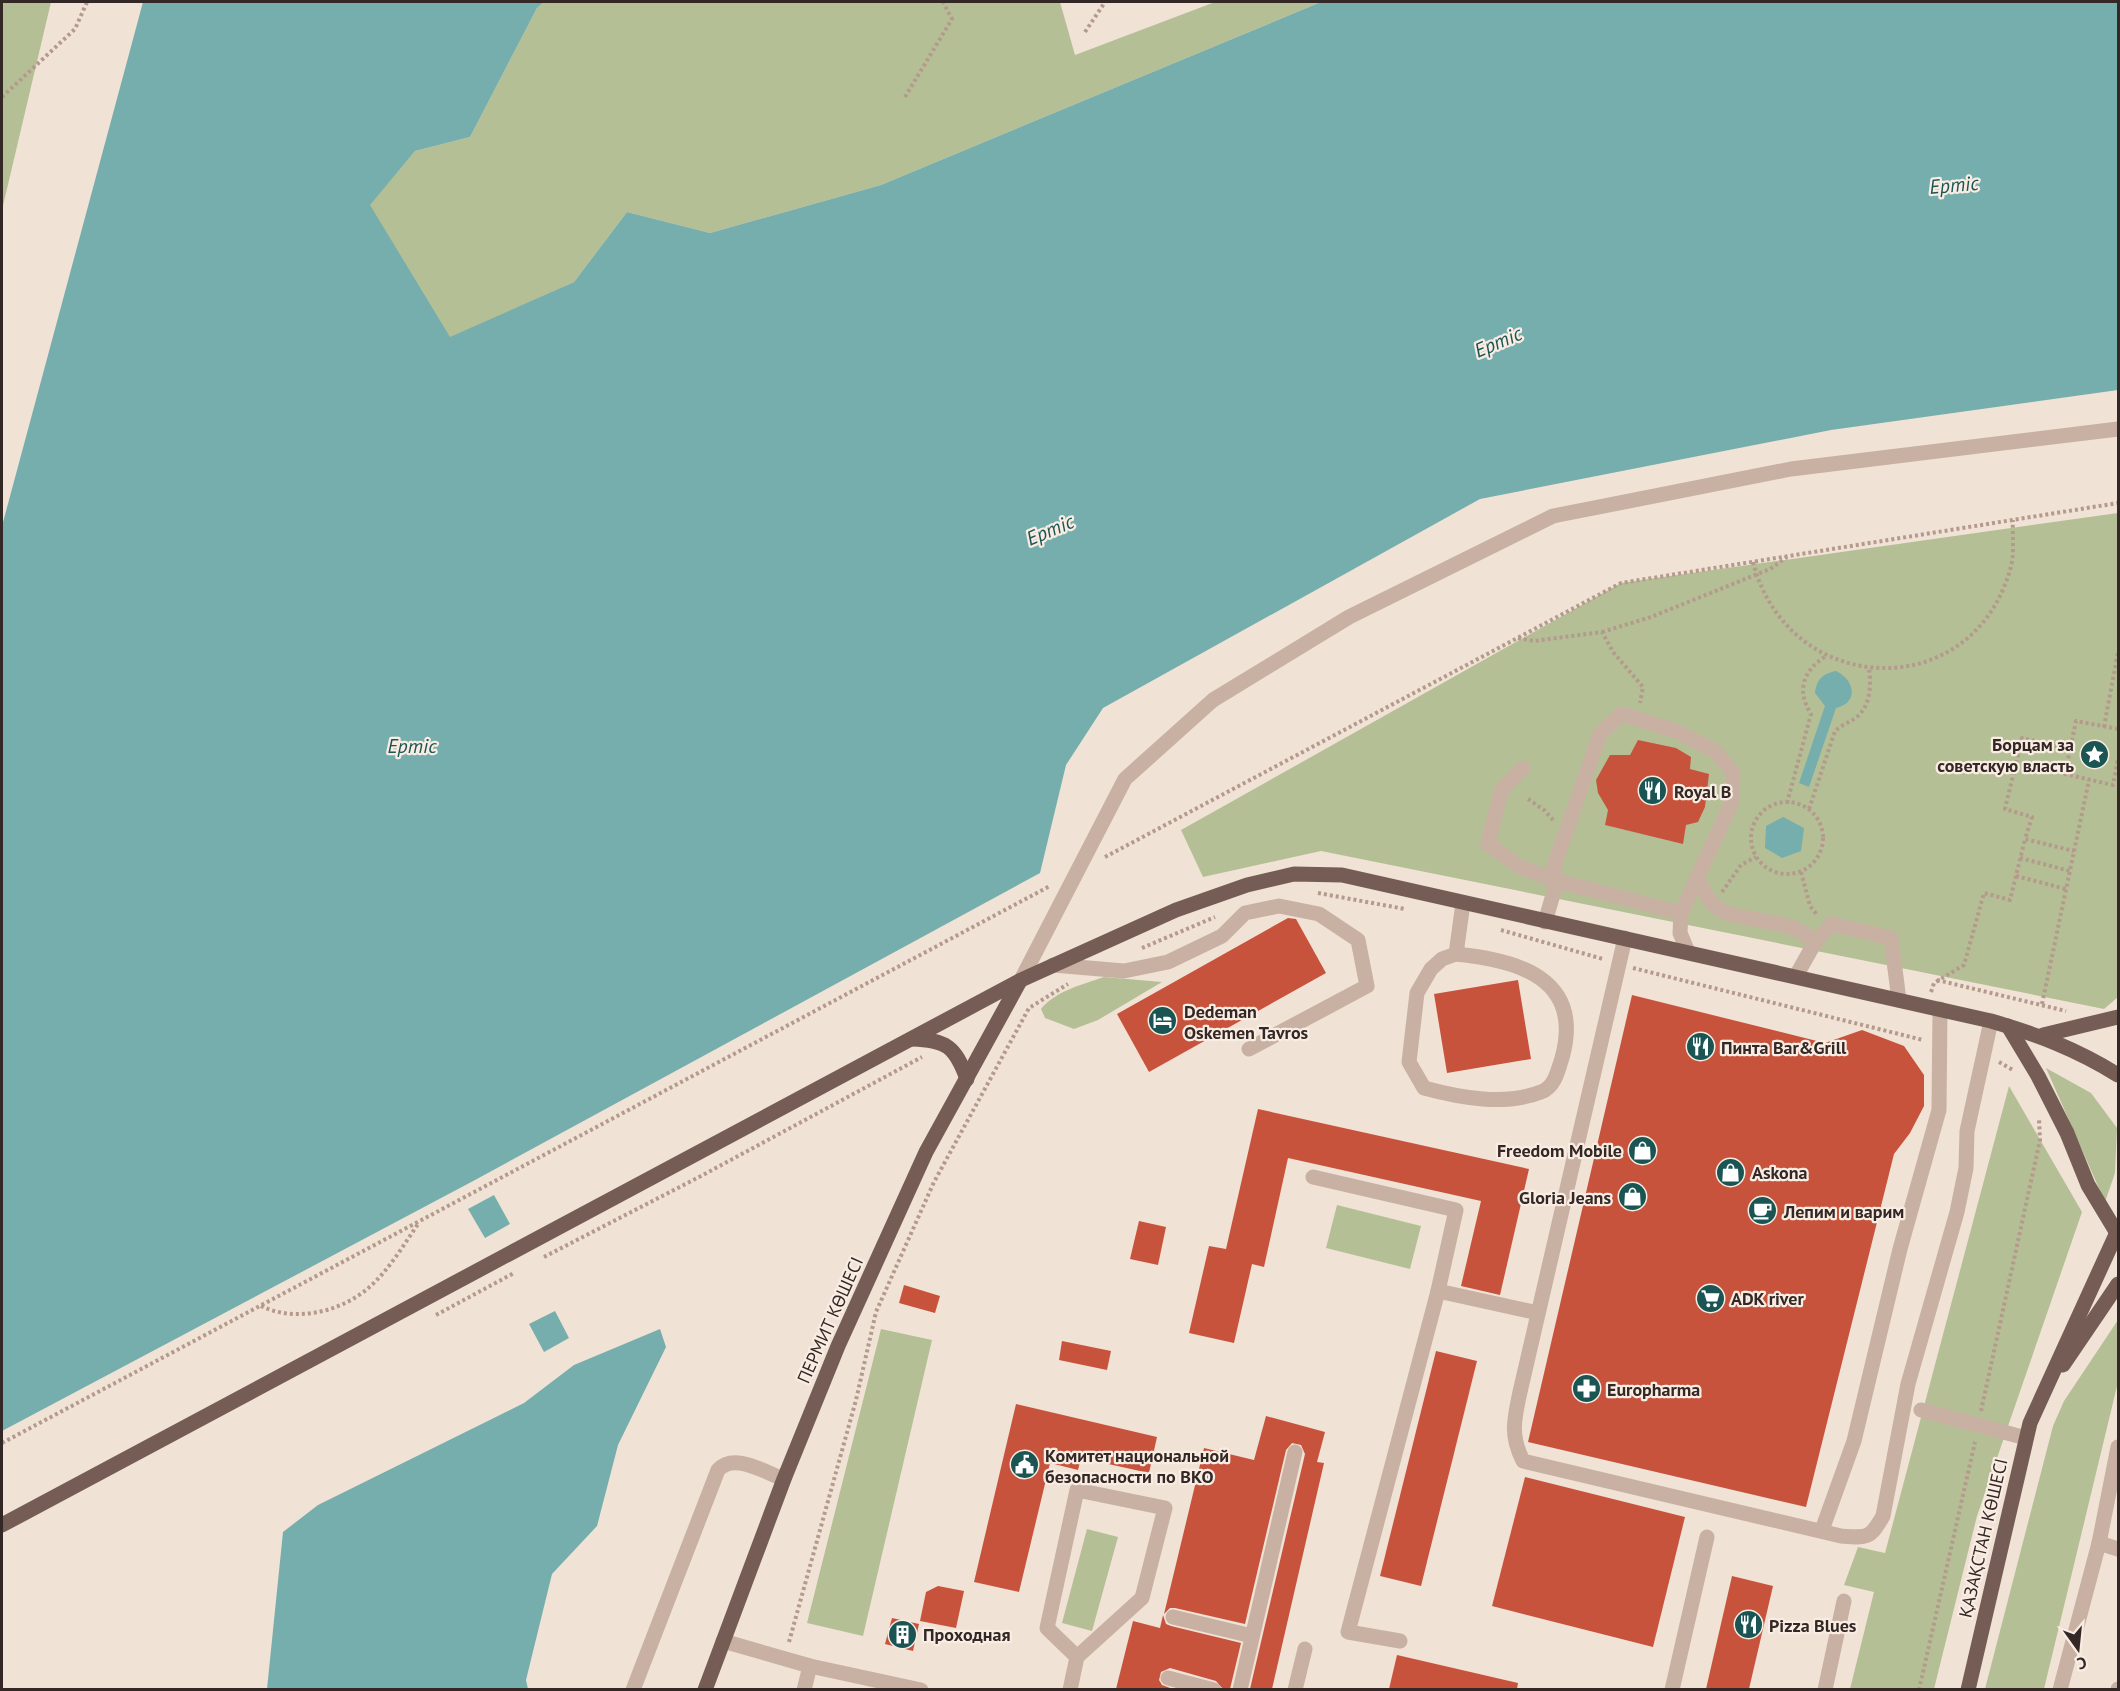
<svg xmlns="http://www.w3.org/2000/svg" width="2120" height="1691" viewBox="0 0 2120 1691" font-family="'PT Sans',sans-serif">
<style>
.green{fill:#b5bf96}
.water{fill:#75aeac}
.building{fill:#c8533d}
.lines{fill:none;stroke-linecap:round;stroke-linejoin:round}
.path{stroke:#b49a8c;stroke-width:4;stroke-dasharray:3 3;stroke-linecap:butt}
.minor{stroke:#c8b1a2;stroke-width:15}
.major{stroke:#755d55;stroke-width:15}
.labels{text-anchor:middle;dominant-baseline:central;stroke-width:4.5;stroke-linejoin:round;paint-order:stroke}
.poi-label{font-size:18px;font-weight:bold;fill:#332825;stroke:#f9ece2;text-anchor:start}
.street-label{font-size:18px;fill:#332825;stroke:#f9ece2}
.water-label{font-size:20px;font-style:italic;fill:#1a5554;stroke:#f9ece2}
</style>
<rect width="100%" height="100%" fill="#f1e2d6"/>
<g class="green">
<path d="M2 2H51L2 210Z"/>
<path d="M544 2H1060L1075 55 1215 2H1321L881 185 710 233 627 212 574 282 450 338 369 205 415 151 470 137 537 8Z"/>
<path d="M2118 513V997L2104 1009 1321 851 1203 877 1181 830 1621 583Z"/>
<path d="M1104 977 1162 982 1098 1020 1074 1029 1045 1018 1041 1009C1055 991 1084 984 1104 977Z"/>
<path d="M2046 1068 2091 1093 2117 1128 2115 1173 2105 1202Z"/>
<path d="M2009 1086 2082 1212 1977 1516 1934 1689H1850L1874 1592 1844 1585 1858 1547 1885 1553Z"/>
<path d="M1337 1205 1421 1226 1410 1269 1326 1248Z"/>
<path d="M2118 1320V1382L2044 1689H1985L2053 1426 2064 1401Z"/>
<path d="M881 1329 932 1340 863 1636 807 1623Z"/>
<path d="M1087 1529 1118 1537 1092 1631 1062 1623Z"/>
</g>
<g class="water">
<path d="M143 2H544L537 8 470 137 415 151 370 205 450 337 574 282 627 212 710 233 881 185 1321 2H2118V390L1831 430 1480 499 1103 708 1066 765 1040 873 475 1180 2 1431V526Z"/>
<path d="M1836 671C1855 680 1859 703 1836 708L1809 787 1799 783 1825 706 1815 693C1817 679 1822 674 1836 671Z"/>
<path d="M1783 817 1804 828 1801 851 1782 858 1765 848 1766 826Z"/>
<path d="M494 1195 510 1224 485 1238 468 1209Z"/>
<path d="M555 1311 569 1338 544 1352 529 1324Z"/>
<path d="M660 1329 666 1347 618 1445 597 1526 552 1574 526 1680 528 1689H267L283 1532 318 1505 524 1403 574 1365Z"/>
</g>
<g class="building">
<path d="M1638 740 1676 748 1691 757 1690 769 1709 774 1705 807 1698 822 1686 825 1683 844 1605 825 1608 810 1598 793 1596 780 1610 755H1630Z"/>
<path d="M1288 918 1296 919 1326 973 1149 1072 1117 1014Z"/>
<path d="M1518 980 1531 1059 1447 1073 1434 994Z"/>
<path d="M1632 995 1825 1043 1862 1030 1904 1046 1924 1075V1106L1910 1133 1894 1154 1806 1507 1528 1442Z"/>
<path d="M1258 1109 1529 1169 1500 1295 1461 1286 1481 1201 1288 1158 1264 1267 1252 1264 1234 1343 1189 1333 1209 1246 1226 1249Z"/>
<path d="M1139 1221 1166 1227 1158 1265 1130 1259Z"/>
<path d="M904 1285 940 1296 935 1313 899 1303Z"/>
<path d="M1062 1341 1111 1351 1107 1370 1059 1360Z"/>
<path d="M1436 1351 1477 1361 1421 1586 1380 1576Z"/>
<path d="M1016 1404 1157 1437 1149 1473 1081 1458 1078 1470 1050 1463 1019 1592 974 1582Z"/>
<path d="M1266 1416 1325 1432 1317 1462 1324 1463 1272 1689H1250L1305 1454 1301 1445 1292 1443 1286 1450 1245 1624 1175 1608H1170L1164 1614 1204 1448 1254 1460Z"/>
<path d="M1525 1477 1685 1517 1653 1647 1492 1606Z"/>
<path d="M1732 1576 1773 1586 1749 1689H1706Z"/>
<path d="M938 1586 964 1591 956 1628 920 1621 926 1592Z"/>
<path d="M1163 1615 1166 1624 1171 1626 1241 1643 1230 1689H1223L1216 1681 1170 1668 1161 1672 1159 1680 1162 1685 1173 1689H1116L1133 1621 1160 1628Z"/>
<path d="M892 1618 919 1624 913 1651 885 1644Z"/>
<path d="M1397 1655 1518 1683 1517 1689H1389Z"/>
</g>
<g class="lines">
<g class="path">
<path d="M1085 32 1105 2"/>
<path d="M2 97 75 29 87 2"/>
<path d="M905 97 952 19 943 2"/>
<path d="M1753 562C1788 698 1971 706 2010 570 2015 555 2012 535 2013 520"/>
<path d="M1602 632 1651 617 1770 569 1787 557"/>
<path d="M1518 638 1534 641 1602 632 1613 652 1643 687 1640 703"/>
<path d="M2104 727 2118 652"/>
<path d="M2118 729 2076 721 2065 774 2113 785 2118 759"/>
<path d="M2070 749 2022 738 2005 809 2032 817 2025 839 2074 851"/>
<path d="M1528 799 1544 810 1554 821"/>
<circle cx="1787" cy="838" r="36"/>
<path d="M1787 803 1811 714C1796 690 1803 671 1826 656"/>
<path d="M1809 809 1835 731C1843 724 1853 721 1859 715 1871 703 1871 683 1869 668"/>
<path d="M1105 857 1621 583 2118 503"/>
<path d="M2020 858 2070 871"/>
<path d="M1801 872 1810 906 1818 916"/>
<path d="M2016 876 2066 889"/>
<path d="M1722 892 1741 865 1756 857"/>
<path d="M1318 893 1405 909"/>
<path d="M1501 930 1603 959"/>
<path d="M1142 948 1215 917"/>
<path d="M1633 968 1923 1040"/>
<path d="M1937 980 2066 1011"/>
<path d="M1931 992 1934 983 1964 965 1984 893 2010 900 2025 839"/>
<path d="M2042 1004 2089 780"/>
<path d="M1999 1062 2013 1070"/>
<path d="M544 1257 701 1176 922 1057"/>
<path d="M261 1306C294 1322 337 1313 366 1290 387 1273 403 1246 418 1224"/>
<path d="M436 1315 514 1273"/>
<path d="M1981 1411 2040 1140 2039 1119"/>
<path d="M2 1443 1050 886"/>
<path d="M789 1642 856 1400 876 1312 934 1182 1029 1008 1068 984"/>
<path d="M1919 1690 1975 1442"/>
</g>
<g class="minor">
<path d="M1621 714 1676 731 1715 751 1733 773 1731 804 1681 913 1557 881 1554 866 1600 734Z"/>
<path d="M1523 768 1501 791 1488 844 1520 867 1557 881 1545 922"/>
<path d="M1698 879C1704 890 1708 902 1719 909 1743 924 1799 917 1814 944"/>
<path d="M1681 913 1680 933 1688 952"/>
<path d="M1625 938 1520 1392C1514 1420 1510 1435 1523 1461L1841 1536C1867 1538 1870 1539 1883 1516L1908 1384 1957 1212 1966 1168 1967 1131 1991 1021"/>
<path d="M1456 954C1519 960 1584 979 1562 1058 1558 1070 1555 1087 1541 1092 1505 1106 1461 1098 1424 1088L1409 1062 1417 993 1431 969 1442 959Z"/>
<path d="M1456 954 1463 903"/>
<path d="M1053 965 1124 971 1168 962 1222 936 1245 913 1279 906 1319 914 1358 940 1367 986 1249 1049"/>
<path d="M1796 976 1814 944 1831 924 1891 938 1899 1000"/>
<path d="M1021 980 1125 779 1213 700 1349 617 1553 516 1791 469 2118 429"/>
<path d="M1313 1177 1456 1210 1438 1291 1538 1313"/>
<path d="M1921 1410 2026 1438"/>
<path d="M1822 1530 1854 1441 1900 1249 1939 1110 1940 1009"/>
<path d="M2099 1543 2118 1549"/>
<path d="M1173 1617 1252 1636"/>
<path d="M723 1641 810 1666 921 1690"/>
<path d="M1400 1641 1348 1632 1438 1291"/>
<path d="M1168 1678 1214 1690"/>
<path d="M633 1690 718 1470C734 1452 764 1472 784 1479"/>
<path d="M804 1690 810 1666"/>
<path d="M1070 1690 1077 1657 1142 1598 1165 1508 1077 1490 1047 1628 1077 1657"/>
<path d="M1240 1690 1295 1452"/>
<path d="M1295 1690 1305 1649"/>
<path d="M1672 1690 1707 1537"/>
<path d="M1825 1690 1844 1601"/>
<path d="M2060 1690 2099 1543 2118 1447"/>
<path d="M2118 1690V1689"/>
</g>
<g class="major">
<path d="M2008 1026 2038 1076 2067 1133 2088 1185 2117 1233"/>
<path d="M2043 1035 2118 1017"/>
<path d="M912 1039C946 1040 955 1046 967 1079"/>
<path d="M2063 1365 2118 1284"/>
<path d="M2 1525 1021 980 1176 910 1247 885 1294 874 1342 875 1991 1021C2039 1035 2076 1049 2118 1075"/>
<path d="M705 1690 784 1479 838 1346 926 1152 1020 981"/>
<path d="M1968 1690 2030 1423 2118 1230"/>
</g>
</g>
<defs>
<symbol id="sight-disc" viewBox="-11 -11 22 22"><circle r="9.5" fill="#1a5554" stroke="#f9ece2"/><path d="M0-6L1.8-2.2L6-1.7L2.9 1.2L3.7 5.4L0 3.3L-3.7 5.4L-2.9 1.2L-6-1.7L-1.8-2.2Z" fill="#fff"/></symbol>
<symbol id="restaurant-disc" viewBox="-11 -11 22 22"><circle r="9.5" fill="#1a5554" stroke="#f9ece2"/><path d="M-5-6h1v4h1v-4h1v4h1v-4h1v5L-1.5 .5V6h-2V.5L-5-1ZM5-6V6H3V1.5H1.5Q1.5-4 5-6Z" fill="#fff"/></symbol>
<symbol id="hotel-disc" viewBox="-11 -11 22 22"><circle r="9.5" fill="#1a5554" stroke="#f9ece2"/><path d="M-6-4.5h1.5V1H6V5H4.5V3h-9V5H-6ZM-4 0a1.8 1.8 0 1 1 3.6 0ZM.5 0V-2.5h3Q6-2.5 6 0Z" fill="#fff"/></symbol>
<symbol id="shop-disc" viewBox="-11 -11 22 22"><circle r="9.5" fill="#1a5554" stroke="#f9ece2"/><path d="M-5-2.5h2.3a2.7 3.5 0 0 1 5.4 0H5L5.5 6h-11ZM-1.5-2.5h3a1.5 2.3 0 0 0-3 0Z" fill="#fff"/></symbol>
<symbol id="cafe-disc" viewBox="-11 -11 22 22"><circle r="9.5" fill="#1a5554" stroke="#f9ece2"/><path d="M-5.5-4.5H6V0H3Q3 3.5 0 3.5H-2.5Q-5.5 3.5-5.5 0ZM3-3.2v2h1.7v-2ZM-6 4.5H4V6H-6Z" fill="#fff"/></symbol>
<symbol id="supermarket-disc" viewBox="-11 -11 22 22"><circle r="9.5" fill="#1a5554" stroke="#f9ece2"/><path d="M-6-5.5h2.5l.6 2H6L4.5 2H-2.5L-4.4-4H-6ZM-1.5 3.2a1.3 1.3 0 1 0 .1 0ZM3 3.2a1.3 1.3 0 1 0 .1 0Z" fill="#fff"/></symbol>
<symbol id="pharmacy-disc" viewBox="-11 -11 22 22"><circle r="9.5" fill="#1a5554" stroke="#f9ece2"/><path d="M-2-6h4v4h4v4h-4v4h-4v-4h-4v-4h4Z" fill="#fff"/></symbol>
<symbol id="civic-disc" viewBox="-11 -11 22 22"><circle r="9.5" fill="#1a5554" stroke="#f9ece2"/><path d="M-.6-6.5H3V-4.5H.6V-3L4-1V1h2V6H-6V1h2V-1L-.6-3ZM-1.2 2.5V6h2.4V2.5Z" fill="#fff"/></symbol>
<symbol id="building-disc" viewBox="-11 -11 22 22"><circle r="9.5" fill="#1a5554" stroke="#f9ece2"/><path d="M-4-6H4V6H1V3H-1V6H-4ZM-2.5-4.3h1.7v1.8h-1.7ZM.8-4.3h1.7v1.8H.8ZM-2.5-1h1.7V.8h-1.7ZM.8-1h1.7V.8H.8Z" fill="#fff"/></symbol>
</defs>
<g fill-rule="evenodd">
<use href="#sight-disc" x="2078" y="738" width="33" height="33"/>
<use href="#restaurant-disc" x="1636" y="774" width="33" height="33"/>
<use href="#hotel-disc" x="1146" y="1004" width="33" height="33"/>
<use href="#restaurant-disc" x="1684" y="1030" width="33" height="33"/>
<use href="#shop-disc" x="1626" y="1134" width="33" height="33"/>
<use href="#shop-disc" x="1714" y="1156" width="33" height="33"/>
<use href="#shop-disc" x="1616" y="1180" width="33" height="33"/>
<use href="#cafe-disc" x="1746" y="1194" width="33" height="33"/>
<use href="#supermarket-disc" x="1694" y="1282" width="33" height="33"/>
<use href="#pharmacy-disc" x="1570" y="1372" width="33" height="33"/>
<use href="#civic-disc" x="1008" y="1448" width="33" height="33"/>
<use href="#restaurant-disc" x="1732" y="1608" width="33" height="33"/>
<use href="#building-disc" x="886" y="1618" width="33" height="33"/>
</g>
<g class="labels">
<g class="poi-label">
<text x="2074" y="744" text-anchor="end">Борцам за<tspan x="2074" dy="21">советскую власть</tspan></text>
<text x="1674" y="791">Royal B</text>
<text x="1184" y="1011">Dedeman<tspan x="1184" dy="21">Oskemen Tavros</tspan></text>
<text x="1721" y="1047">Пинта Bar&amp;Grill</text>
<text x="1622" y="1150" text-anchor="end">Freedom Mobile</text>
<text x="1752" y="1172">Askona</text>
<text x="1611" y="1197" text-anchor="end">Gloria Jeans</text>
<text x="1784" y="1211">Лепим и варим</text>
<text x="1731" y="1298">ADK river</text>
<text x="1607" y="1389">Europharma</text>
<text x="1045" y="1455">Комитет национальной<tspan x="1045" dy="21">безопасности по ВКО</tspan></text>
<text x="1769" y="1625">Pizza Blues</text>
<text x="923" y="1634">Проходная</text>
</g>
<g class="street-label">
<text transform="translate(830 1320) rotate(-66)">ПЕРМИТ КӨШЕСІ</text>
<text transform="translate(1983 1538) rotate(-77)">ҚАЗАҚСТАН КӨШЕСІ</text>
</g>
<g class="water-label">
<text transform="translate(1954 185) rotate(-5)">Ертіс</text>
<text transform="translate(1498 342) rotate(-23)">Ертіс</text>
<text transform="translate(1050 530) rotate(-23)">Ертіс</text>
<text x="412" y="746">Ертіс</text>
</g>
</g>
<rect width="2120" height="1691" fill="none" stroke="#332825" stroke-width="6"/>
<g transform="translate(2078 1649) rotate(165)" stroke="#f9ece2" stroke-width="4.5" paint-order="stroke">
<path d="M0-4.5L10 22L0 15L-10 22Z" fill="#332825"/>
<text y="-9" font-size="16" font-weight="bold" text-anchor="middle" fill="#332825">С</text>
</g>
</svg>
